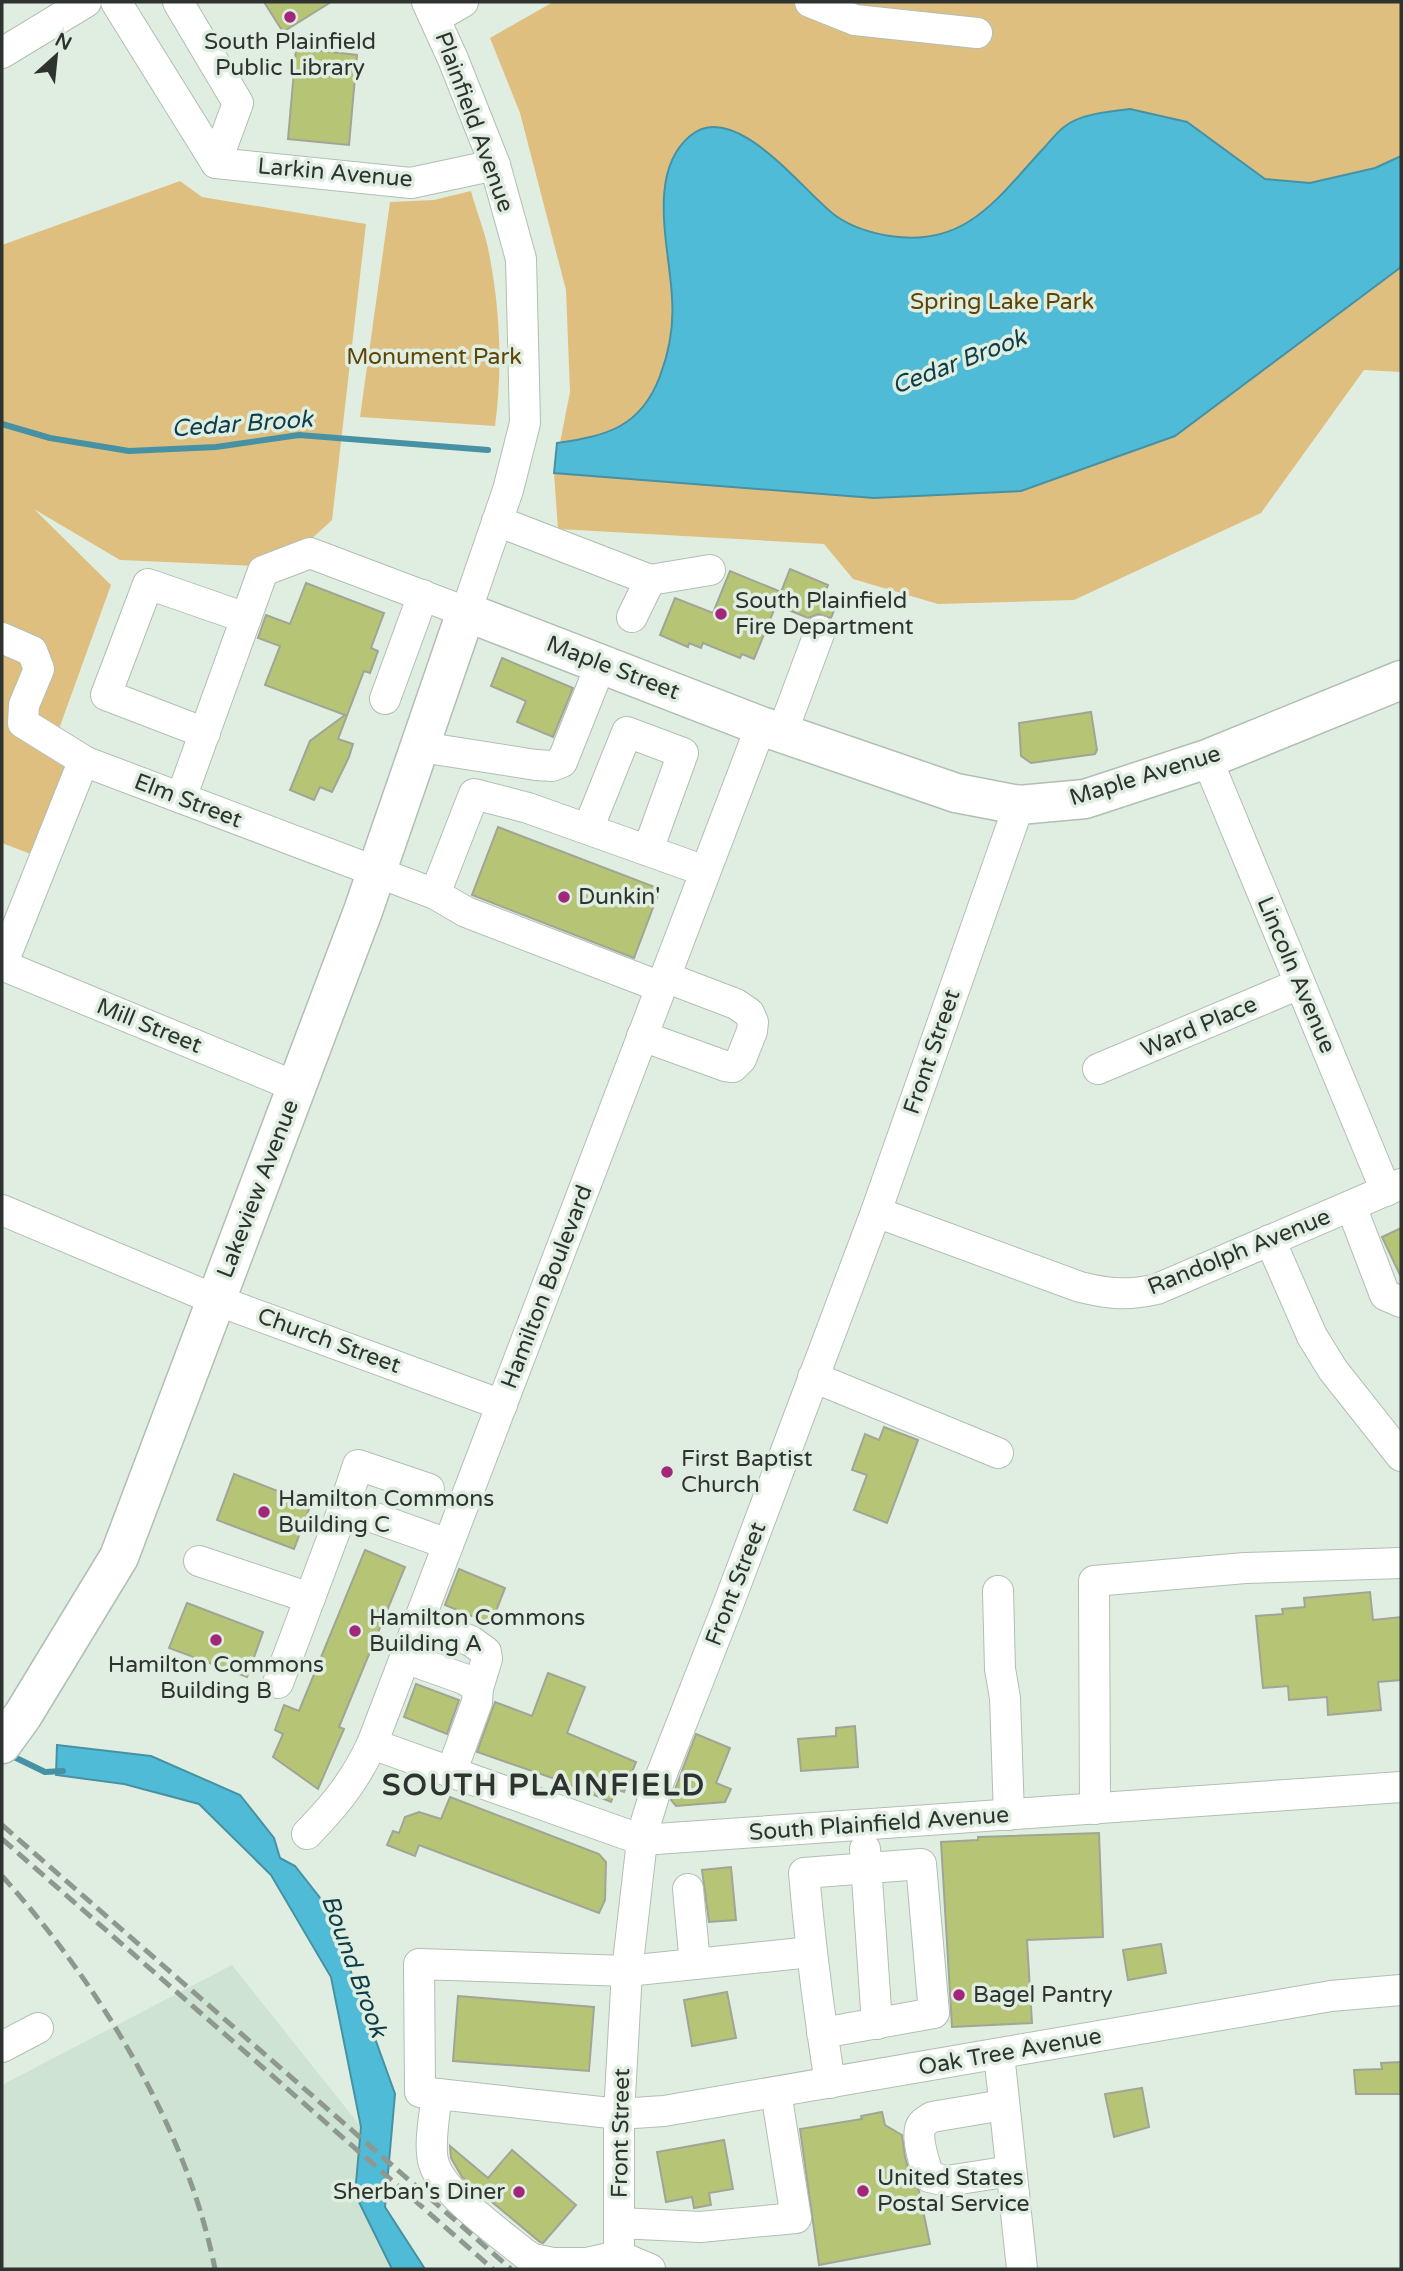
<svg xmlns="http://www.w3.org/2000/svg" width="1403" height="2271" viewBox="0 0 1403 2271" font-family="'Varela Round',sans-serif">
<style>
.built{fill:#cfe3d2}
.green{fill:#dfbf7f}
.water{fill:#50bbd6;stroke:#4692a4;stroke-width:2}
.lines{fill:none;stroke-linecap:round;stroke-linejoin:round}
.stream{stroke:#4692a4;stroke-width:6}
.building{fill:#b6c475;stroke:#a1a596;stroke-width:2}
.minor-casing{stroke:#b1bfb3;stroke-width:32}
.major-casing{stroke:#b1bfb3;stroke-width:41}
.minor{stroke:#fff;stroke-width:30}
.major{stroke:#fff;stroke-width:38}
.rail{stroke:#8e9890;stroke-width:5;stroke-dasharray:14 7;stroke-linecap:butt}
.poi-dot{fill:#a2277b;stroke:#e0eee2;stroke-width:2.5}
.labels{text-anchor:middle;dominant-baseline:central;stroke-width:7;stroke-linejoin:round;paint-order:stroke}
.poi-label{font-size:23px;fill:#2e332f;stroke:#e0eee2;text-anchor:start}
.street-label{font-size:23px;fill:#2e332f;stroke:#e0eee2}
.park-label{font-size:23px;fill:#5e4506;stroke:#e0eee2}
.water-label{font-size:24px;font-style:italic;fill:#0c3d49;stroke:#e0eee2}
.district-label{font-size:30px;font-weight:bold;letter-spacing:2px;fill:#2e332f;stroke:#e0eee2}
</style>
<rect width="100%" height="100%" fill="#e0eee2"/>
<path class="built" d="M232 1965 361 2127 355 2194 392 2269H2V2085Z"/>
<g class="green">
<path d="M553 2H1401V372L1364 370 1261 513 1074 600 938 604 853 579 824 544 558 529 554 473 570 392 566 290 520 113 490 38Z"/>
<path d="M180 181 202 197 366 224 332 520 281 567 120 560 34 509 111 585 51 751 80 762 41 858 2 843V245Z"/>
<path d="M471 191C476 210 484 229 488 248 500 306 503 367 495 426L360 417 390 202 434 200Z"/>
</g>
<g class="water">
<path d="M1130 109 1187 122 1265 179 1310 183 1375 168 1401 156V267L1175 436 1021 491 874 498 554 473 557 443C607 436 641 427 660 376 670 350 674 325 672 298 670 249 646 173 690 136 735 97 805 194 836 216 853 228 871 233 890 236 965 248 997 199 1042 150 1049 143 1056 133 1064 127 1079 114 1111 111 1130 109Z"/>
<path d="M57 1745 151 1756 240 1795 274 1838 280 1858 295 1866 328 1908 395 2094 385 2207 425 2269H392L355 2194 361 2127 331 1977 271 1875 199 1804 124 1784 56 1775Z"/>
</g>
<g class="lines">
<g class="stream">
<path d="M2 424 50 438 129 451 216 447 299 435 488 450"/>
<path d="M8 1754 45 1772 63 1771"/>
</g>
</g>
<g class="building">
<path d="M264 2H331L283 32Z"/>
<path d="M296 48 357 55 349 145 288 139Z"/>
<path d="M790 569 828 585 823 597 837 603 831 618 818 614 808 618 776 605 754 659 742 654 740 658 703 643 701 648 689 643 688 647 660 635 675 598 713 613 730 571 781 592Z"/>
<path d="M306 583 384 613 371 648 378 651 370 673 364 671 338 739 353 744 349 757 332 792 320 787 314 800 290 790 310 741 345 715 265 685 280 646 258 638 266 615 290 624Z"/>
<path d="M502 658 573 688 553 737 517 722 526 701 491 686Z"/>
<path d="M1091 712 1097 750 1095 754 1031 763 1021 756 1019 723Z"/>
<path d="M498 827 660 889 634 958 472 895Z"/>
<path d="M1401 1228V1277L1382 1237Z"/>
<path d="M884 1427 918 1440 887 1523 854 1510 867 1475 852 1470 865 1434 879 1440Z"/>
<path d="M234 1474 311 1504 294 1549 217 1520Z"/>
<path d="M365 1550 405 1567 339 1727 344 1729 318 1789 273 1757 283 1734 275 1730 284 1705 299 1711Z"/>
<path d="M459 1569 505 1588 491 1624 445 1605Z"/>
<path d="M1370 1592 1373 1620 1401 1617V1680L1378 1682 1381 1710 1328 1715 1327 1697 1289 1700 1288 1686 1263 1688 1256 1616 1283 1614 1282 1609 1305 1607 1304 1598Z"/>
<path d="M187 1603 263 1632 247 1677 169 1648Z"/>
<path d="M548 1673 585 1687 567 1733 636 1762 624 1792 616 1789 611 1802 558 1780 477 1752 495 1702 532 1716Z"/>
<path d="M416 1684 459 1700 447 1734 404 1717Z"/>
<path d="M855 1726 858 1767 801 1771 798 1739 836 1736V1728Z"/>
<path d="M696 1734 730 1748 716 1783 731 1789 725 1802 676 1806 671 1800Z"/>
<path d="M450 1797 599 1854 606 1862 605 1900 599 1913 419 1845 415 1856 387 1845 393 1831 399 1833 405 1817 419 1812 441 1819Z"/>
<path d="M1099 1833 1103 1937 1027 1940 1032 2023 952 2027 941 1842 978 1840V1837Z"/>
<path d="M731 1867 736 1920 709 1922 702 1870Z"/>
<path d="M1161 1944 1166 1973 1128 1980 1123 1950Z"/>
<path d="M727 1992 736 2038 692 2046 684 2000Z"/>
<path d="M458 1996 594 2007 589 2071 453 2061Z"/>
<path d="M1401 2062V2094H1356L1354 2070 1382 2069 1381 2063Z"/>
<path d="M1142 2088 1149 2127 1114 2137 1105 2094Z"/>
<path d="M882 2112 885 2125 902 2135 905 2157 912 2182 919 2191 930 2244 819 2265 800 2129 862 2119 861 2116Z"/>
<path d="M724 2140 733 2189 709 2193 711 2205 694 2208 692 2197 666 2202 657 2152Z"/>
<path d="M450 2146 488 2178 512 2150 576 2205 543 2243 540 2242 462 2177 451 2158Z"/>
</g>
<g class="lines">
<defs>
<g id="minor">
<path d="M116 2 216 163 238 103 178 2"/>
<path d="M810 2 855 20 977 33"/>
<path d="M435 18 463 2"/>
<path d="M2 53 86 2"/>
<path d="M216 163 411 183 495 165"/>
<path d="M497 521 650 580 632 617"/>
<path d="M650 580 710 570"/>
<path d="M2 638 32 651 39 669 24 705 23 723 86 762"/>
<path d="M385 699 423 595"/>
<path d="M205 733 106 695 148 584 246 618"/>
<path d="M782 733 820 631"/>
<path d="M420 744 434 749 536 765 552 766 562 762 601 664"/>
<path d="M1207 759 1386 1191"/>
<path d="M181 798 263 571 310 553 466 612 508 490 525 423 521 259 495 165 453 59 427 2"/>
<path d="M588 829 627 732 683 753 648 850"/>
<path d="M435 894 466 912 661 987"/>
<path d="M2 965 79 772 86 762 435 894 474 794 528 808 705 871"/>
<path d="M2 965 297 1087"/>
<path d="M642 1036 725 1066 733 1067 741 1059 752 1031 753 1022 749 1013 736 1004 665 977"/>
<path d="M1098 1069 1299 984"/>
<path d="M1351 1206 1385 1295 1401 1302"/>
<path d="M2 1210 216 1300 502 1405"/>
<path d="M876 1212 1080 1287C1110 1294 1127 1296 1157 1289L1401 1184"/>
<path d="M1270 1240 1312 1336 1333 1370 1401 1456"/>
<path d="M813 1377 998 1453"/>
<path d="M344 1507 358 1465 429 1489"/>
<path d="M199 1561 310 1598"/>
<path d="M998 1591 1000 1669 1005 1698 1009 1815"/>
<path d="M419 1621 471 1641 486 1652 487 1659 478 1688"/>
<path d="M405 1658 464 1679 478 1688 477 1702 451 1773"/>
<path d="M278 1683 344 1507 448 1544"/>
<path d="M372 1744 642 1840 1401 1787"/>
<path d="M1095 1809 1094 1581 1245 1568 1401 1563"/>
<path d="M307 1834C336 1804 354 1782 372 1744L761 726"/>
<path d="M865 1849 877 2024"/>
<path d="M688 1889 695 1964"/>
<path d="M811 1952 627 1971 419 1964 420 2092 619 2114 664 2111 1331 1996 1401 1990"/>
<path d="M822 2033 934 2013 921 1864 804 1873C810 1943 819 2013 830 2083"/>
<path d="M2 2047 38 2028"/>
<path d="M999 2054 1022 2269"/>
<path d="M437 2094C435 2113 428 2147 434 2164 443 2194 501 2234 525 2254L533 2259 553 2263H587L619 2256 650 2269"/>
<path d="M1003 2105 932 2117C927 2120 921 2123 920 2129 917 2141 925 2165 929 2177L947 2181 1011 2171"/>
<path d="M620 2223 700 2227 796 2218 776 2092"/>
<path d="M619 2269V2114L627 1971 643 1832 657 1786 728 1605 876 1212 1019 805"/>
</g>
<path id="major" d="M2 1744 23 1715 119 1557 363 911 466 612 761 726 956 793 1019 805 1085 799 1207 759 1401 680"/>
</defs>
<use href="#minor" class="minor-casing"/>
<use href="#major" class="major-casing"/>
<use href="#minor" class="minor"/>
<use href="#major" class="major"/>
<g class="rail">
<path d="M2 1825 511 2269"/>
<path d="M2 1839 493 2269"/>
<path d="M2 1876C98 1982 187 2128 215 2269"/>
</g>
</g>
<g class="poi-dot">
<circle cx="290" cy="17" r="7"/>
<circle cx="721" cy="614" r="7"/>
<circle cx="564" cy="897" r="7"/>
<circle cx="667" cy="1472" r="7"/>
<circle cx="264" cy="1512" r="7"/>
<circle cx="355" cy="1631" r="7"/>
<circle cx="216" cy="1640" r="7"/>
<circle cx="959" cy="1995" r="7"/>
<circle cx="863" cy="2191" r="7"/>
<circle cx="519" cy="2192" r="7"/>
</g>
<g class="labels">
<g class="poi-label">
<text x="290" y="42" text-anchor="middle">South Plainfield<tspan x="290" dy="26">Public Library</tspan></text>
<text x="735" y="601">South Plainfield<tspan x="735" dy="26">Fire Department</tspan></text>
<text x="578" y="897">Dunkin'</text>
<text x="681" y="1459">First Baptist<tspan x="681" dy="26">Church</tspan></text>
<text x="278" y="1499">Hamilton Commons<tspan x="278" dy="26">Building C</tspan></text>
<text x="369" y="1618">Hamilton Commons<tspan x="369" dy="26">Building A</tspan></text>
<text x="216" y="1665" text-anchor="middle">Hamilton Commons<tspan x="216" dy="26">Building B</tspan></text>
<text x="973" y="1995">Bagel Pantry</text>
<text x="877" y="2178">United States<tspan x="877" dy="26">Postal Service</tspan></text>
<text x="505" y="2192" text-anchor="end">Sherban's Diner</text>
</g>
<g class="street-label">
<text transform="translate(474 122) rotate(70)">Plainfield Avenue</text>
<text transform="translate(335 173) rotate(5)">Larkin Avenue</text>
<text transform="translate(613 668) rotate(21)">Maple Street</text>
<text transform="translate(1145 776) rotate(-17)">Maple Avenue</text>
<text transform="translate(188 801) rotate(21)">Elm Street</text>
<text transform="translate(1296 975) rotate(67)">Lincoln Avenue</text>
<text transform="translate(149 1026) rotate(22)">Mill Street</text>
<text transform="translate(1199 1027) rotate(-23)">Ward Place</text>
<text transform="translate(932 1052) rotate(-71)">Front Street</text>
<text transform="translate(258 1189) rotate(-69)">Lakeview Avenue</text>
<text transform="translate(1239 1252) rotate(-22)">Randolph Avenue</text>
<text transform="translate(547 1287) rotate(-69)">Hamilton Boulevard</text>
<text transform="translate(329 1341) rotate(20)">Church Street</text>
<text transform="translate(736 1584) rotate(-69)">Front Street</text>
<text transform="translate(879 1824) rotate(-4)">South Plainfield Avenue</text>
<text transform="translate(1010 2052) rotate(-10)">Oak Tree Avenue</text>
<text transform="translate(621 2133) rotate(-89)">Front Street</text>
</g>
<g class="park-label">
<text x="1002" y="302">Spring Lake Park</text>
<text x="434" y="357">Monument Park</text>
</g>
<g class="water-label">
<text transform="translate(959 362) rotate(-21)">Cedar Brook</text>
<text transform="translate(242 424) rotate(-4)">Cedar Brook</text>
<text transform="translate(354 1966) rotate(70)">Bound Brook</text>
</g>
<g class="district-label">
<text x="544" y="1785">SOUTH PLAINFIELD</text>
</g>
</g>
<rect width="1403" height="2271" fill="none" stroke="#2e332f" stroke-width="7"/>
<g transform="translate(56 56) rotate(27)" stroke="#e0eee2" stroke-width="5" paint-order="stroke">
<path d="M0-5L12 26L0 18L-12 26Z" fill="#2e332f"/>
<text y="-10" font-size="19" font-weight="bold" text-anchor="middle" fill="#2e332f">N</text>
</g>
</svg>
